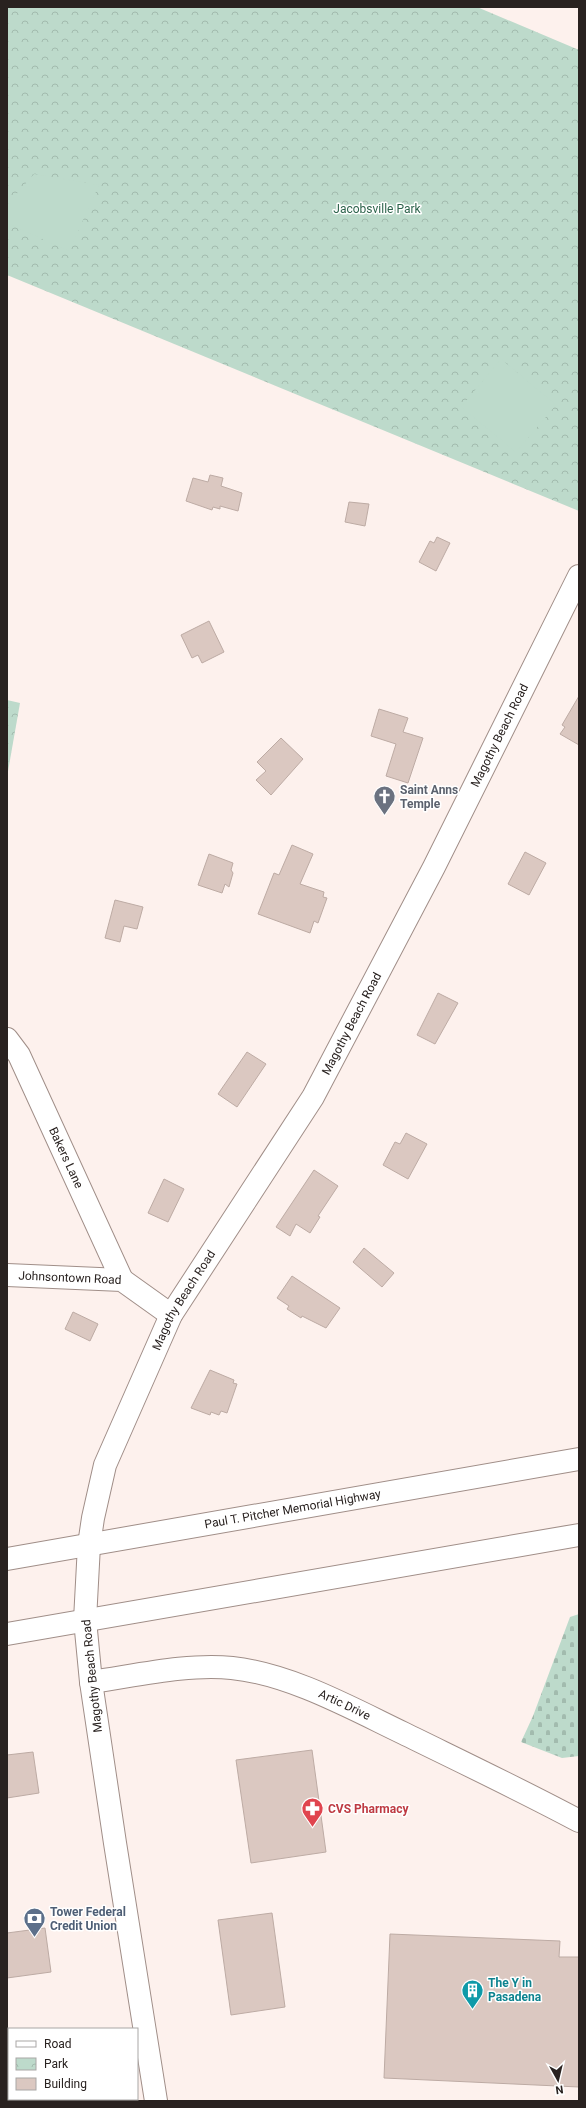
<svg xmlns="http://www.w3.org/2000/svg" width="586" height="2108" viewBox="0 0 586 2108" font-family="Roboto,sans-serif">
<style>
.cemetery{fill:url(#cemetery-stones)}
.park{fill:url(#park-crowns)}
.garden{fill:#bddacb}
.building{fill:#dbc8c1;stroke:#bdaba4}
.lines{fill:none;stroke-linecap:round;stroke-linejoin:round}
.minor-casing{stroke:#a08e88;stroke-width:24}
.major-casing{stroke:#a08e88;stroke-width:24}
.minor{stroke:#fff;stroke-width:22}
.major{stroke:#fff;stroke-width:22}
.labels{text-anchor:middle;dominant-baseline:central;stroke-width:3;stroke-linejoin:round;paint-order:stroke}
.park-label{font-size:12px;fill:#2c634b;stroke:#fff}
.street-label{font-size:12px;fill:#292220;stroke:#fff}
.worship-label{font-size:12px;font-weight:bold;fill:#5b616d;stroke:#fff;text-anchor:start}
.health-label{font-size:12px;font-weight:bold;fill:#be3a42;stroke:#fff;text-anchor:start}
.service-label{font-size:12px;font-weight:bold;fill:#4e5e75;stroke:#fff;text-anchor:start}
.culture-label{font-size:12px;font-weight:bold;fill:#0d838f;stroke:#fff;text-anchor:start}
</style>
<defs>
<pattern id="cemetery-stones" width="16" height="16" patternUnits="userSpaceOnUse"><rect width="16" height="16" fill="#bddacb"/><path d="M2 7V4a2 2 0 0 1 4 0v3zM10 15v-3a2 2 0 0 1 4 0v3z" fill="#a2bbae"/></pattern>
<pattern id="park-crowns" width="20" height="18" patternUnits="userSpaceOnUse"><rect width="20" height="18" fill="#bddacb"/><path d="M2 6a3 3 0 1 1 6 0M12 15a3 3 0 1 1 6 0" fill="none" stroke="#a2bbae"/></pattern>
</defs>
<rect width="100%" height="100%" fill="#fdf1ed"/>
<path class="cemetery" d="M579 1614V1756L562 1758 521 1742 533 1716 570 1617Z"/>
<g class="park">
<path d="M7 7H477L579 50V511L7 275Z"/>
<path d="M7 700 20 703 7 777Z"/>
</g>
<g class="garden">
<path d="M34 174 99 185 69 251 7 223V205Z"/>
<path d="M501 359 556 405 516 452 461 407Z"/>
</g>
<g class="building">
<path d="M210 475 223 478 221 486 242 493 238 511 220 506V509L213 507 212 510 186 501 193 478 208 482Z"/>
<path d="M349 502 369 504 365 526 345 522Z"/>
<path d="M437 537 450 543 436 571 419 562 430 541 434 543Z"/>
<path d="M209 621 224 652 202 663 198 655 192 658 181 635Z"/>
<path d="M579 696V745L560 734 565 727 562 725Z"/>
<path d="M379 709 408 718 403 732 423 738 408 783 386 776 396 744 371 736Z"/>
<path d="M281 738 303 759 271 795 256 780 266 771 257 762Z"/>
<path d="M292 845 313 854 300 884 324 892 323 897 327 898 318 923 314 921 310 933 258 914 274 873 279 875Z"/>
<path d="M525 852 546 863 529 895 508 884Z"/>
<path d="M209 854 233 863 231 870 233 873 229 887 225 884 222 893 198 885Z"/>
<path d="M115 900 143 907 137 929 124 926 120 942 105 938Z"/>
<path d="M438 993 458 1003 435 1044 417 1035Z"/>
<path d="M247 1052 266 1064 237 1107 218 1094Z"/>
<path d="M406 1133 427 1144 408 1179 383 1165 395 1142 400 1144Z"/>
<path d="M314 1170 338 1186 318 1216 320 1217 310 1233 296 1224 290 1236 276 1227Z"/>
<path d="M164 1179 184 1189 168 1222 148 1213Z"/>
<path d="M364 1248 394 1273 382 1287 353 1262Z"/>
<path d="M292 1276 340 1308 326 1328 302 1316 301 1318 287 1309 289 1306 277 1298Z"/>
<path d="M73 1312 98 1324 90 1341 65 1329Z"/>
<path d="M210 1370 234 1380 233 1383 237 1384 227 1413 221 1411 219 1415 211 1412 210 1415 191 1408Z"/>
<path d="M312 1750 326 1852 251 1863 236 1760Z"/>
<path d="M33 1752 39 1793 7 1798V1755Z"/>
<path d="M272 1913 285 2007 231 2015 218 1920Z"/>
<path d="M45 1928 51 1972 7 1978V1933Z"/>
<path d="M390 1934 560 1941 559 1957H579V2087L384 2078Z"/>
</g>
<g class="lines">
<defs>
<g id="minor">
<path id="s1" d="M7 1039 19 1055 122 1280"/>
<path id="s2" d="M7 1275 122 1280 171 1315"/>
<path id="s3" d="M91 1682C134 1676 189 1663 232 1668 290 1674 351 1708 403 1733 462 1762 521 1790 579 1821"/>
<path id="s4" d="M156 2101 115 1843 91 1682 85 1620 89 1545 93 1518 105 1465 171 1315 313 1097 434 867 579 576"/>
</g>
<g id="major">
<path id="s5" d="M7 1559 579 1459"/>
<path d="M7 1634 579 1535"/>
</g>
</defs>
<use href="#minor" class="minor-casing"/>
<use href="#major" class="major-casing"/>
<use href="#minor" class="minor"/>
<use href="#major" class="major"/>
</g>
<defs>
<symbol id="church-pin" viewBox="-11 -11 22 30"><path d="M0 17L-7.5 6A9.5 9.5 0 1 1 7.5 6Z" fill="#6b7280" stroke="#fff"/><path d="M-1.2-6h2.4v3.5h3.3v2.4h-3.3V6h-2.4V-.1h-3.3v-2.4h3.3Z" fill="#fff"/></symbol>
<symbol id="pharmacy-pin" viewBox="-11 -11 22 30"><path d="M0 17L-7.5 6A9.5 9.5 0 1 1 7.5 6Z" fill="#e0444e" stroke="#fff"/><path d="M-2-6h4v4h4v4h-4v4h-4v-4h-4v-4h4Z" fill="#fff"/></symbol>
<symbol id="bank-pin" viewBox="-11 -11 22 30"><path d="M0 17L-7.5 6A9.5 9.5 0 1 1 7.5 6Z" fill="#5c6f8a" stroke="#fff"/><path d="M-6-4H6V4H-6ZM0-2.3a2.3 2.3 0 1 0 0 4.6a2.3 2.3 0 1 0 0-4.6Z" fill="#fff"/></symbol>
<symbol id="building-pin" viewBox="-11 -11 22 30"><path d="M0 17L-7.5 6A9.5 9.5 0 1 1 7.5 6Z" fill="#0f9aa8" stroke="#fff"/><path d="M-4-6H4V6H1V3H-1V6H-4ZM-2.5-4.3h1.7v1.8h-1.7ZM.8-4.3h1.7v1.8H.8ZM-2.5-1h1.7V.8h-1.7ZM.8-1h1.7V.8H.8Z" fill="#fff"/></symbol>
</defs>
<g fill-rule="evenodd">
<use href="#church-pin" x="372" y="784" width="25" height="34"/>
<use href="#pharmacy-pin" x="300" y="1796" width="25" height="34"/>
<use href="#bank-pin" x="22" y="1906" width="25" height="34"/>
<use href="#building-pin" x="460" y="1978" width="25" height="34"/>
</g>
<g class="labels">
<g class="park-label">
<text x="377" y="209">Jacobsville Park</text>
</g>
<g class="street-label">
<text stroke="none"><textPath href="#s4" startOffset="1474">Magothy Beach Road</textPath></text>
<text stroke="none"><textPath href="#s4" startOffset="1150">Magothy Beach Road</textPath></text>
<text stroke="none"><textPath href="#s1" startOffset="133">Bakers Lane</textPath></text>
<text stroke="none"><textPath href="#s2" startOffset="63">Johnsontown Road</textPath></text>
<text stroke="none"><textPath href="#s4" startOffset="826">Magothy Beach Road</textPath></text>
<text stroke="none"><textPath href="#s5" startOffset="290">Paul T. Pitcher Memorial Highway</textPath></text>
<text transform="translate(92 1676) rotate(-96)">Magothy Beach Road</text>
<text stroke="none"><textPath href="#s3" startOffset="261">Artic Drive</textPath></text>
</g>
<g class="worship-label">
<text x="400" y="790">Saint Anns<tspan x="400" dy="14">Temple</tspan></text>
</g>
<g class="health-label">
<text x="328" y="1809">CVS Pharmacy</text>
</g>
<g class="service-label">
<text x="50" y="1912">Tower Federal<tspan x="50" dy="14">Credit Union</tspan></text>
</g>
<g class="culture-label">
<text x="488" y="1983">The Y in<tspan x="488" dy="14">Pasadena</tspan></text>
</g>
</g>
<rect width="586" height="2108" fill="none" stroke="#292220" stroke-width="16"/>
<rect x="8" y="2028" width="130" height="72" fill="#ffffff" stroke="#a9a7a6"/>
<rect x="16" y="2041" width="20" height="6" fill="#ffffff" stroke="#a9a7a6"/>
<text x="44" y="2048" font-size="12" fill="#292220">Road</text>
<rect x="16" y="2058" width="20" height="12" fill="url(#park-crowns)" stroke="#a9a7a6"/>
<text x="44" y="2068" font-size="12" fill="#292220">Park</text>
<rect x="16" y="2078" width="20" height="12" fill="#dbc8c1" stroke="#a9a7a6"/>
<text x="44" y="2088" font-size="12" fill="#292220">Building</text>
<g transform="translate(558 2080) rotate(172)" stroke="#ffffff" stroke-width="3" paint-order="stroke">
<path d="M0-3L7 15L0 10L-7 15Z" fill="#292220"/>
<text y="-6" font-size="11" font-weight="bold" text-anchor="middle" fill="#292220">N</text>
</g>
</svg>
